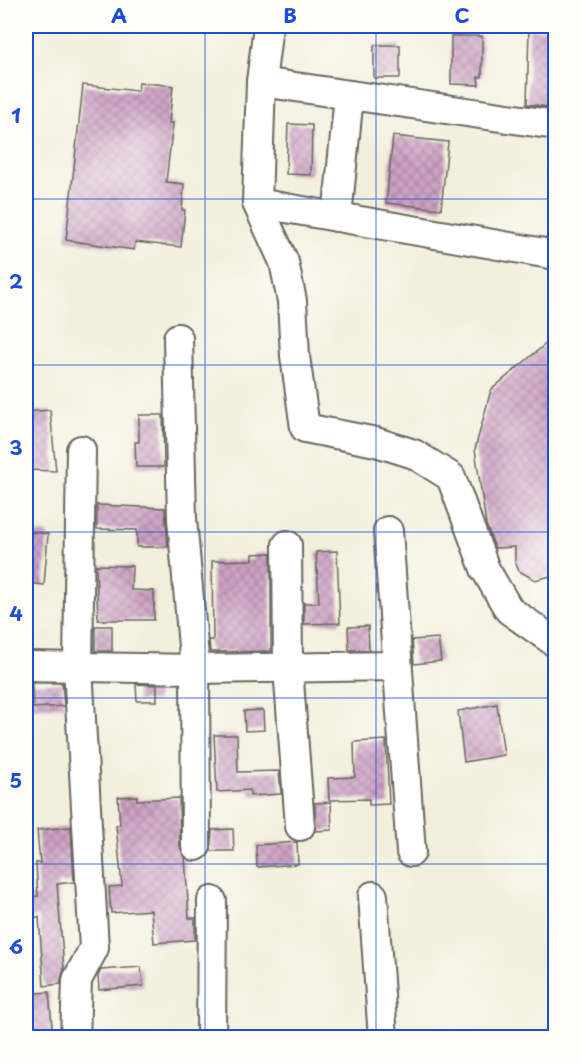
<svg xmlns="http://www.w3.org/2000/svg" width="581" height="1063" viewBox="0 0 581 1063" font-family="'Playpen Sans',sans-serif">
<style>
.building{fill:url(#building-cross-hatch)}
.lines{fill:none;stroke-linecap:round;stroke-linejoin:round}
.minor-casing{stroke:#67665f;stroke-width:32}
.minor{stroke:#fff;stroke-width:28}
.grid{fill:none;stroke:#1d4ed8;stroke-width:1.5;stroke-opacity:0.55}
.neatline{fill:none;stroke:#1d4ed8;stroke-width:2}
.grid-label{font-size:20px;text-anchor:middle;font-weight:bold;fill:#1d4ed8}
</style>
<defs>
<pattern id="building-cross-hatch" width="8" height="8" patternUnits="userSpaceOnUse" patternTransform="scale(1.5)"><rect width="8" height="8" fill="#cea2c5"/><path d="M0 0l8 8M0 8l8-8" fill="none" stroke="#a6839f"/></pattern>
</defs>
<rect width="100%" height="100%" fill="#fdfcf7"/>
<filter id="ink" filterUnits="userSpaceOnUse"><feTurbulence type="fractalNoise" baseFrequency=".0167" numOctaves="2"/><feDisplacementMap in="SourceGraphic" scale="12" xChannelSelector="R" yChannelSelector="G"/><feConvolveMatrix kernelMatrix="1 2 1 2 8 2 1 2 1" color-interpolation-filters="sRGB"/></filter>
<filter id="wash" filterUnits="userSpaceOnUse"><feTurbulence type="fractalNoise" baseFrequency=".008" numOctaves="4" result="noise"/><feDisplacementMap in="SourceGraphic" scale="24" xChannelSelector="R" yChannelSelector="G"/><feGaussianBlur stdDeviation="1.35" result="paint"/><feColorMatrix in="noise" values="0 0 0 0 0 0 0 0 0 0 0 0 0 0 0 0 0 1.4 0 .05"/><feComposite in="paint" operator="in"/></filter>
<g filter="url(#wash)">
<rect width="100%" height="100%" fill="#f2efdb"/>
<g id="blocks">
<g class="building">
<path d="M529 29 555 30V108L527 104Z"/>
<path d="M451 36H482V77H478L479 85 451 84Z"/>
<rect x="374" y="45" width="26" height="33"/>
<path d="M139 82 173 86 169 123H173L166 182 184 184 182 210H185L181 247 135 242 134 250 66 240 83 85 138 91Z"/>
<path d="M288 124 312 125 311 175 286 174Z"/>
<path d="M393 136 448 142 441 209 386 203Z"/>
<path d="M555 336V575L535 580 519 571 515 562V547L495 548 486 524 475 449 491 390Z"/>
<path d="M50 410 56 471 26 470V412Z"/>
<path d="M139 415H163L164 467H136L135 442H139Z"/>
<path d="M97 505 165 508 168 547H137V530L97 529Z"/>
<path d="M31 532 48 534 44 585 27 583Z"/>
<path d="M337 551 340 623 304 624V603H319L316 552Z"/>
<path d="M271 553V651L210 652 209 640H213L212 561 253 560V554Z"/>
<path d="M96 565 132 566 131 590 154 591V620H98Z"/>
<rect x="95" y="626" width="17" height="25"/>
<path d="M368 626 369 650H349L348 627Z"/>
<path d="M438 638 441 661 414 664 412 640Z"/>
<path d="M32 683H62L64 706 33 708Z"/>
<path d="M136 684 157 685V701H137Z"/>
<path d="M497 704 504 755 464 762 458 711Z"/>
<path d="M263 710 264 730 245 731 244 711Z"/>
<path d="M214 735H237L238 772 279 771 281 794 250 796V790L217 792Z"/>
<path d="M386 740 389 804 369 805V799L329 800 328 778 355 777 354 742Z"/>
<path d="M137 796V800L179 798 180 846 185 857 189 918H195V940L154 943 151 910 111 913 109 887 122 886 116 825H120L118 797Z"/>
<path d="M331 802 332 830 315 831V803Z"/>
<path d="M71 827 74 882 57 884 64 969 60 984 44 986 39 917 26 918V897L38 896 36 863H40L37 830Z"/>
<path d="M233 829 234 851H211L212 830Z"/>
<path d="M297 842 298 864 257 867 256 845Z"/>
<path d="M141 967 143 986 99 990 98 976 101 970Z"/>
<path d="M49 992 53 1038H26V994Z"/>
</g>
</g>
</g>
<g filter="url(#ink)">
<use href="#blocks" fill-opacity="0" stroke="#67665f" stroke-width="1.5"/>
<g class="lines">
<defs>
<g id="minor">
<path d="M268 26 261 82 257 203 284 262 292 301 295 356 305 428 376 442 414 454 451 477 485 569 509 610 556 643"/>
<path d="M261 82 556 125"/>
<path d="M257 203 556 255"/>
<path d="M337 217 349 95"/>
<path d="M178 338 182 519 195 669 196 846"/>
<path d="M388 531 411 852"/>
<path d="M287 545 288 668 300 826"/>
<path d="M26 666 195 669 397 666"/>
<path d="M373 896 383 1038"/>
<path d="M75 1038 77 980 94 948 78 667 81 450"/>
<path d="M211 1038 212 901"/>
</g>
</defs>
<use href="#minor" class="minor-casing"/>
<use href="#minor" class="minor"/>
</g>
</g>
<path class="grid" d="M205 26V1038M376 26V1038M26 199H556M26 365H556M26 532H556M26 698H556M26 864H556"/>
<rect width="581" height="1063" fill="none" stroke="#fdfcf7" stroke-width="66"/>
<rect x="33" y="33" width="515" height="997" class="neatline"/>
<g class="grid-label">
<text x="119" y="23">A</text>
<text x="290" y="23">B</text>
<text x="462" y="23">C</text>
<text x="16" y="123">1</text>
<text x="16" y="289">2</text>
<text x="16" y="455">3</text>
<text x="16" y="621">4</text>
<text x="16" y="788">5</text>
<text x="16" y="954">6</text>
</g>
</svg>
